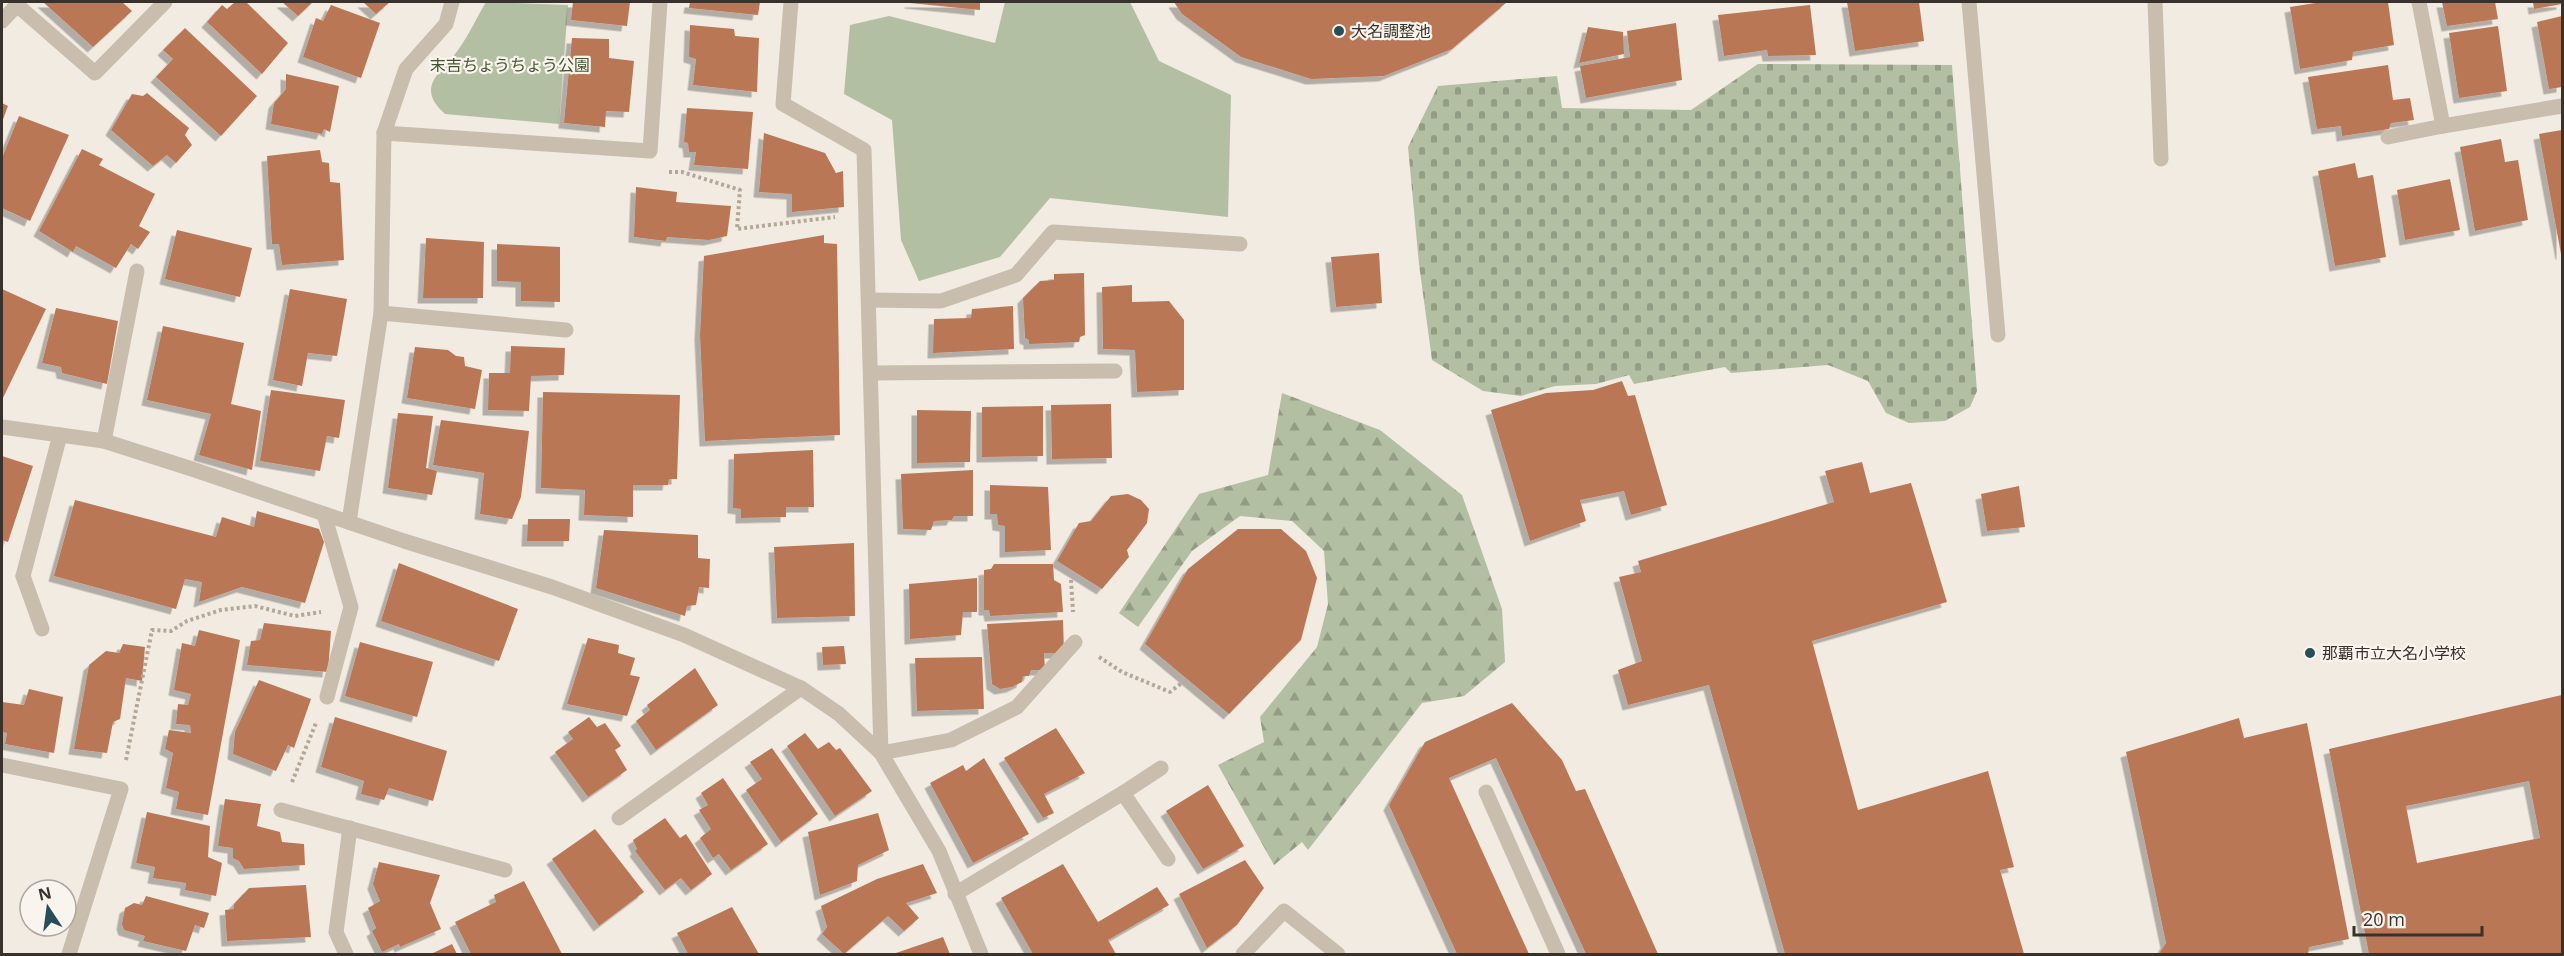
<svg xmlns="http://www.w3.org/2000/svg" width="2564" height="956" viewBox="0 0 2564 956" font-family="'Open Sans','Noto Sans JP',sans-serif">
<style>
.green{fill:#b3bfa2}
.forest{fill:url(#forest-firs)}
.cemetery{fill:url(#cemetery-stones)}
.building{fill:#ba7756;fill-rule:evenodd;filter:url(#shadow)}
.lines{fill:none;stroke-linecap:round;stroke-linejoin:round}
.path{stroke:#b4a798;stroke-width:4;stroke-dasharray:3 3;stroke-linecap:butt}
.service{stroke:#c9bdae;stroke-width:15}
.minor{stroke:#c9bdae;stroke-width:15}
.poi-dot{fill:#254e56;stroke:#f9f5ee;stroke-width:2}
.labels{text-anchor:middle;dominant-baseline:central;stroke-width:4.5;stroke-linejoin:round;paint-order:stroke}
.poi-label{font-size:16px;fill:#38312c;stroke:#f9f5ee;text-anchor:start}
.park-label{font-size:16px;fill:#445432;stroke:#f9f5ee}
</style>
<defs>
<pattern id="forest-firs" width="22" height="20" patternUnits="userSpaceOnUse" patternTransform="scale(1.5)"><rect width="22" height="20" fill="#b3bfa2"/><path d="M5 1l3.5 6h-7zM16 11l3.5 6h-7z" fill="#939c84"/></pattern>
<pattern id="cemetery-stones" width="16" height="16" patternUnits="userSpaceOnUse" patternTransform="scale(1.5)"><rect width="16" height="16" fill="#b3bfa2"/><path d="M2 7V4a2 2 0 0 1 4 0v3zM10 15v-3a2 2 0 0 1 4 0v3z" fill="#939c84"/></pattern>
<filter id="shadow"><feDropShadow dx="-5.5" dy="5.5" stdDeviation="0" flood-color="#0004"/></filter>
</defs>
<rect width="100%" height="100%" fill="#f1ebe1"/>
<g class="green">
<path d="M486 2 568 5 559 124 445 114C415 87 440 74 458 50 469 35 477 17 486 2Z"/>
<path d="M1005 2H1130L1159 61 1231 95 1228 217 1050 198 1000 257 919 281 901 240 892 120 844 94 850 25 889 16 995 43Z"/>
</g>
<path class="forest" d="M1282 393 1380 430 1462 495 1502 609 1505 662 1464 696 1422 703 1308 850 1302 842 1274 865 1218 765 1264 742 1260 717 1317 647 1328 604 1324 551 1292 521 1240 516 1192 551 1138 627 1119 613 1199 494 1268 475Z"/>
<path class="cemetery" d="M1758 64 1952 65 1977 391 1970 407 1945 421 1909 423 1886 413 1868 381 1828 365 1731 373 1725 367 1634 384 1629 375 1596 384 1555 386 1521 396 1483 391 1432 360 1419 264 1408 147 1438 86 1557 76 1562 108 1691 110Z"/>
<g class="building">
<path d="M43 2H122L132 11 93 47Z"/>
<path d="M235 2H246L288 43 262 74 207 22 222 5 227 9Z"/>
<path d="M282 2H313L298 16Z"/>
<path d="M363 2H390L376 14Z"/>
<path d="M573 2H630L627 26 571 20Z"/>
<path d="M690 2H760L758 15 689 8Z"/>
<path d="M910 2H980V10L910 3Z"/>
<path d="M1174 2H1507L1452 49 1384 76 1311 79 1241 57 1182 14Z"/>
<path d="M1847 2H1919L1924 41 1855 51Z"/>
<path d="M2322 2H2388L2394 45 2353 52 2352 60 2300 69 2290 7Z"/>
<path d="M2442 2H2495L2498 19 2447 26Z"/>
<path d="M2533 2H2562V4L2534 9Z"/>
<path d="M331 5 380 23 361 78 303 57 316 18 323 21Z"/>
<path d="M1810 5 1816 55 1768 56 1767 50 1724 56 1718 15Z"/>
<path d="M2562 16V87L2549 89 2537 22Z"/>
<path d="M1676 23 1682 80 1586 98 1580 66 1630 57 1627 31Z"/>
<path d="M690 25 734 29 735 36 759 38 757 92 693 85 696 59 689 57Z"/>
<path d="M2498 26 2507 91 2459 98 2449 33Z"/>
<path d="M1588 27 1623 32 1624 54 1579 63Z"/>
<path d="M185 28 257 96 221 136 156 77 173 59 163 50Z"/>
<path d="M572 38 609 39V58L634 61 629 112 606 111 605 127 564 123Z"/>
<path d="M2388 65 2393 100 2410 98 2414 120 2391 123 2389 129 2342 136 2341 126 2317 129 2308 77Z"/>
<path d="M286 74 339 86 330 132 324 129 322 134 271 124 274 103 286 89Z"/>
<path d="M147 93 189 128 185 135 192 145 176 163 167 155 153 166 111 130 132 94 143 96Z"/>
<path d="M2 103 8 106 2 122Z"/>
<path d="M687 108 753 112 748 169 694 165 696 152H689L688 143 684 142Z"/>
<path d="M19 116 69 135 30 221 2 208V158Z"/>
<path d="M2562 130V254H2561L2539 134Z"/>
<path d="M764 133 825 153 836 173 843 171 844 207 792 212V194L759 192Z"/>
<path d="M2501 139 2505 162 2518 160 2528 220 2475 231 2460 147Z"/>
<path d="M82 149 103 159 99 165 155 194 139 226 150 232 138 249 131 244 116 268 76 246 73 252 39 231Z"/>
<path d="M320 150 322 162 329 163 330 182 340 183 344 260 282 265 279 244H272L267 156Z"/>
<path d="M2355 163 2358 178 2373 175 2386 257 2335 266 2318 171Z"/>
<path d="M2450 179 2460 230 2405 240 2397 190Z"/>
<path d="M636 187 677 192 676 202 731 206 727 236 709 240 667 237 666 241 634 237Z"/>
<path d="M177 230 252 248 240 297 165 279Z"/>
<path d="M824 235V243L837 244 840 435 705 441 700 335 704 256Z"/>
<path d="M426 238 484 242 483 298H423Z"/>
<path d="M497 244 560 247V302L521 301V282L497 281Z"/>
<path d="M1379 253 1382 303 1336 307 1331 257Z"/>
<path d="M1084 273 1085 335 1080 337 1079 342 1029 344V340L1025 338 1023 298 1040 281 1054 280V274Z"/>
<path d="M1132 285V302L1169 301 1184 320V390L1137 392 1135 350 1103 349 1102 287Z"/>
<path d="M2 289 46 309 2 400Z"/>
<path d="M290 289 347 299 337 356 308 353 302 386 273 380Z"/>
<path d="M1013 306 1014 349 933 353 934 319 971 318 972 309Z"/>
<path d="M56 308 118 321 107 384 62 373 61 367 42 363Z"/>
<path d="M163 326 244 343 231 404 261 411 252 470 199 455 211 414 147 400Z"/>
<path d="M511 346 565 348 564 375 531 376 529 411 488 410 489 373H510Z"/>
<path d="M415 347 448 350 456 356 464 357 465 366 482 370 475 409 407 398Z"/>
<path d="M1622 381 1628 396 1635 395 1667 505 1631 515 1624 491 1580 500 1586 521 1530 541 1491 410 1546 393 1593 390Z"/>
<path d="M271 390 345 400 339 438 327 436 320 471 260 461Z"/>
<path d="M543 392 680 395 677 479H669L668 485H633V517L584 515 585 490 541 488Z"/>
<path d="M1111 404 1112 458 1052 459 1051 405Z"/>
<path d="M1043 406V456L982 457V407Z"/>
<path d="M917 410 971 411 970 462 917 463Z"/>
<path d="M398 413 433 416 426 468 437 471 432 495 388 488Z"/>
<path d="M441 420 529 431 521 497 512 519 480 514 484 473 433 465Z"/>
<path d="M813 450 814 507H786V517L741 518V509L733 508 734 454Z"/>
<path d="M2 456 33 466 8 542 2 540Z"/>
<path d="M1862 462 1870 493 1911 483 1947 602 1812 641 1858 810 1988 771 2014 867 2000 870 2024 954H1785L1709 685 1628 705 1618 670 1642 661 1619 577 1641 572 1638 561 1834 502 1825 471Z"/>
<path d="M973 470V516H954L952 520 934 521 931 530 903 529 901 474Z"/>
<path d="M990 485 1048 487 1051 550 1005 552V526L998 525 997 514H990Z"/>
<path d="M2019 486 2025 527 1987 531 1981 494Z"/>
<path d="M1128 494 1141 500 1149 509 1147 523 1127 550 1129 557 1102 589 1057 561 1079 523 1091 521 1111 496Z"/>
<path d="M75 500 216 537 222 517 254 527 257 511 319 529 324 542 305 603 242 587 199 602 202 582 185 579 176 609 54 576Z"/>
<path d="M528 519H570L569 541H527Z"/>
<path d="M1238 529H1281L1306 551 1317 578 1301 640 1229 714 1145 644 1188 569Z"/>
<path d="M604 530 698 535V558L710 559 709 588 699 587 696 605 687 606 685 616 596 588Z"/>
<path d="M854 543 855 616 777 618 774 547Z"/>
<path d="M399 563 518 609 499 661 381 621Z"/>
<path d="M994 564H1053L1054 580 1061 584 1063 612 990 616 989 610H984V570L991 569Z"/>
<path d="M977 578V612H963L961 635 910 639 909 584Z"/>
<path d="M1063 620 1064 653H1044L1045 670H1031L1029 676H1023L1022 682 1012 687 1000 689 992 684 987 624Z"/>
<path d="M264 623 331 631 328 672 247 665 251 641 260 640Z"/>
<path d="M199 630 240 640 208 815 176 809 179 792 166 788 173 753 165 749 169 730 191 733 190 725 176 724 178 704 188 705 191 694 174 690 182 643 195 646Z"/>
<path d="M588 638 619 645 618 653 635 658 630 675 640 677 627 716 567 704Z"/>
<path d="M360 642 433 662 417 717 345 696Z"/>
<path d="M123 644 145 647 142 681 126 678 120 719 113 722 107 753 74 749 89 665 106 651 119 653Z"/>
<path d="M844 646 846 664 823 665 822 647Z"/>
<path d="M982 657 984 709 917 711 915 658Z"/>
<path d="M695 668 718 705 656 750 636 721 650 710 647 705Z"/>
<path d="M259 680 311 699 294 748 288 745 276 771 233 754 235 732Z"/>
<path d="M29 689 63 697 54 753 5 744 7 733 2 732V702L24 705Z"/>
<path d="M2562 695V954H2369L2329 749ZM2529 781 2540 838 2417 863 2406 806Z"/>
<path d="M1512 703 1562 760 1576 791 1585 789 1658 954H1586L1496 758 1449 778 1529 954H1457L1389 805 1425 742Z"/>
<path d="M335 717 447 751 433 801 389 788 384 800 361 794 364 781 321 767Z"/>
<path d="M589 717 597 727 605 723 621 746 615 750 627 770 588 797 555 752 573 739 568 732Z"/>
<path d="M2239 718 2244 738 2307 723 2349 939 2309 947 2308 954H2161L2160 952 2166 943 2126 752Z"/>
<path d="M1056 728 1085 773 1044 794 1054 813 1043 818 1004 758Z"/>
<path d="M805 733 818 749 829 742 836 750 840 748 872 791 835 816 787 746Z"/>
<path d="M772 748 818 814 781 842 746 790 762 779 750 762Z"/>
<path d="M984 758 1029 834 973 863 930 783 963 765 966 771Z"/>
<path d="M723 778 768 844 731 870 719 854 713 858 700 838 711 829 699 810 708 805 701 793Z"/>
<path d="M1208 785 1244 846 1203 869 1166 811Z"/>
<path d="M225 799 261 804 257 826 280 832 282 842 304 844 305 865 244 869 239 861 233 858V848L218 846Z"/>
<path d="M147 812 210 826 208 857 222 863 216 896 185 890 186 883 153 878 155 867 136 863Z"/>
<path d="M878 813 889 850 858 865 857 881 820 895 808 832Z"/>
<path d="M665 818 680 838 686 834 712 874 691 890 681 878 665 890 635 851 637 849 633 840Z"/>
<path d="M595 829 644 892 599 926 552 859Z"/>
<path d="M1245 860 1264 888 1237 925 1207 948 1179 894Z"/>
<path d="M379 862 440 875 430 903 441 929 400 947 399 944 382 952 372 931 376 928 368 908 380 901 373 884Z"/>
<path d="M923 864 937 893 906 903 919 918 904 931 888 916 844 954 822 934 827 927 821 906 877 879Z"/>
<path d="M1063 864 1098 922 1157 887 1169 905 1108 940 1116 954H1033L1001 898Z"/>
<path d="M524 881 562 954H471L455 922 496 902 494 895Z"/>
<path d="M306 885 311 937 227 941 225 910 234 909V904L249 888Z"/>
<path d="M146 896 209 913 204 928 195 925 186 951 143 941 145 936 124 930 122 924 125 908 134 903 142 905Z"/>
<path d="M732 907 759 954H688L677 933Z"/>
<path d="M943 937 950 954H893Z"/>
<path d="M452 944 457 954H431Z"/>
</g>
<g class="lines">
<g class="path">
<path d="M669 172H682L740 190 737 229 835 217"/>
<path d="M1071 580 1073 612"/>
<path d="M1099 657 1122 672 1170 692 1183 682"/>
<path d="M126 760 152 630 171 631 187 621 221 610 255 606 295 616 321 612"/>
<path d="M292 782 316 723"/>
</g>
<path class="service" d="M23 576 42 629"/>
<g class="minor">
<path d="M791 2 783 104 864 150 881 753 951 740 1017 707 1075 642"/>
<path d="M1969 2 1998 335"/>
<path d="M2155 2 2161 159"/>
<path d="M2419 2 2443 126 2562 106"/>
<path d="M2 21 17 5 95 73 165 2"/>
<path d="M384 133 650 151 660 2"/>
<path d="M2388 137 2443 126"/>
<path d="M869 300 941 301 1016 275 1053 232 1240 244"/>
<path d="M381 313 566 330"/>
<path d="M871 373 1115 371"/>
<path d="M2 427 104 441 192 469 404 541 552 587 684 635 801 688 839 714 881 753 939 851 981 954"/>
<path d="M104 441 137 271"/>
<path d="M324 514 351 607 327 697"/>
<path d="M349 522 381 313 384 133 406 69 446 24 452 2"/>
<path d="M23 576 60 435"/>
<path d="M2 765 121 789 69 954"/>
<path d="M1486 792 1558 954"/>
<path d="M1123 793 1161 768"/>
<path d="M281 810 505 870"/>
<path d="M619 818 801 688"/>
<path d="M955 894 1123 793 1168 859"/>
<path d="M346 954 336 932 350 828"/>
<path d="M1243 954 1284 911 1338 954"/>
</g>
</g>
<g class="poi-dot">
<circle cx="1339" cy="31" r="6"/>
<circle cx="2310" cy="653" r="6"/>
</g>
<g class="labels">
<g class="poi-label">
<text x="1351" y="31">大名調整池</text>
<text x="2322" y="653">那覇市立大名小学校</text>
</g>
<g class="park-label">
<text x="510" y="65">末吉ちょうちょう公園</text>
</g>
</g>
<rect width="2564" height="956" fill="none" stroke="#38312c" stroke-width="6"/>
<g transform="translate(48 908) rotate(347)"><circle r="28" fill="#f9f5ee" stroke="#aca7a0" stroke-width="1.5"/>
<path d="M0-4.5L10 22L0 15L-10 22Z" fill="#254e56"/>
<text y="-9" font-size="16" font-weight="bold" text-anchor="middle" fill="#38312c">N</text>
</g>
<path d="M2354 926v9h128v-9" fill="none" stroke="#38312c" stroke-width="3"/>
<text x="2363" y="926" font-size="18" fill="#38312c" stroke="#f9f5ee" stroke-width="4.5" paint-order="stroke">20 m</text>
</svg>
